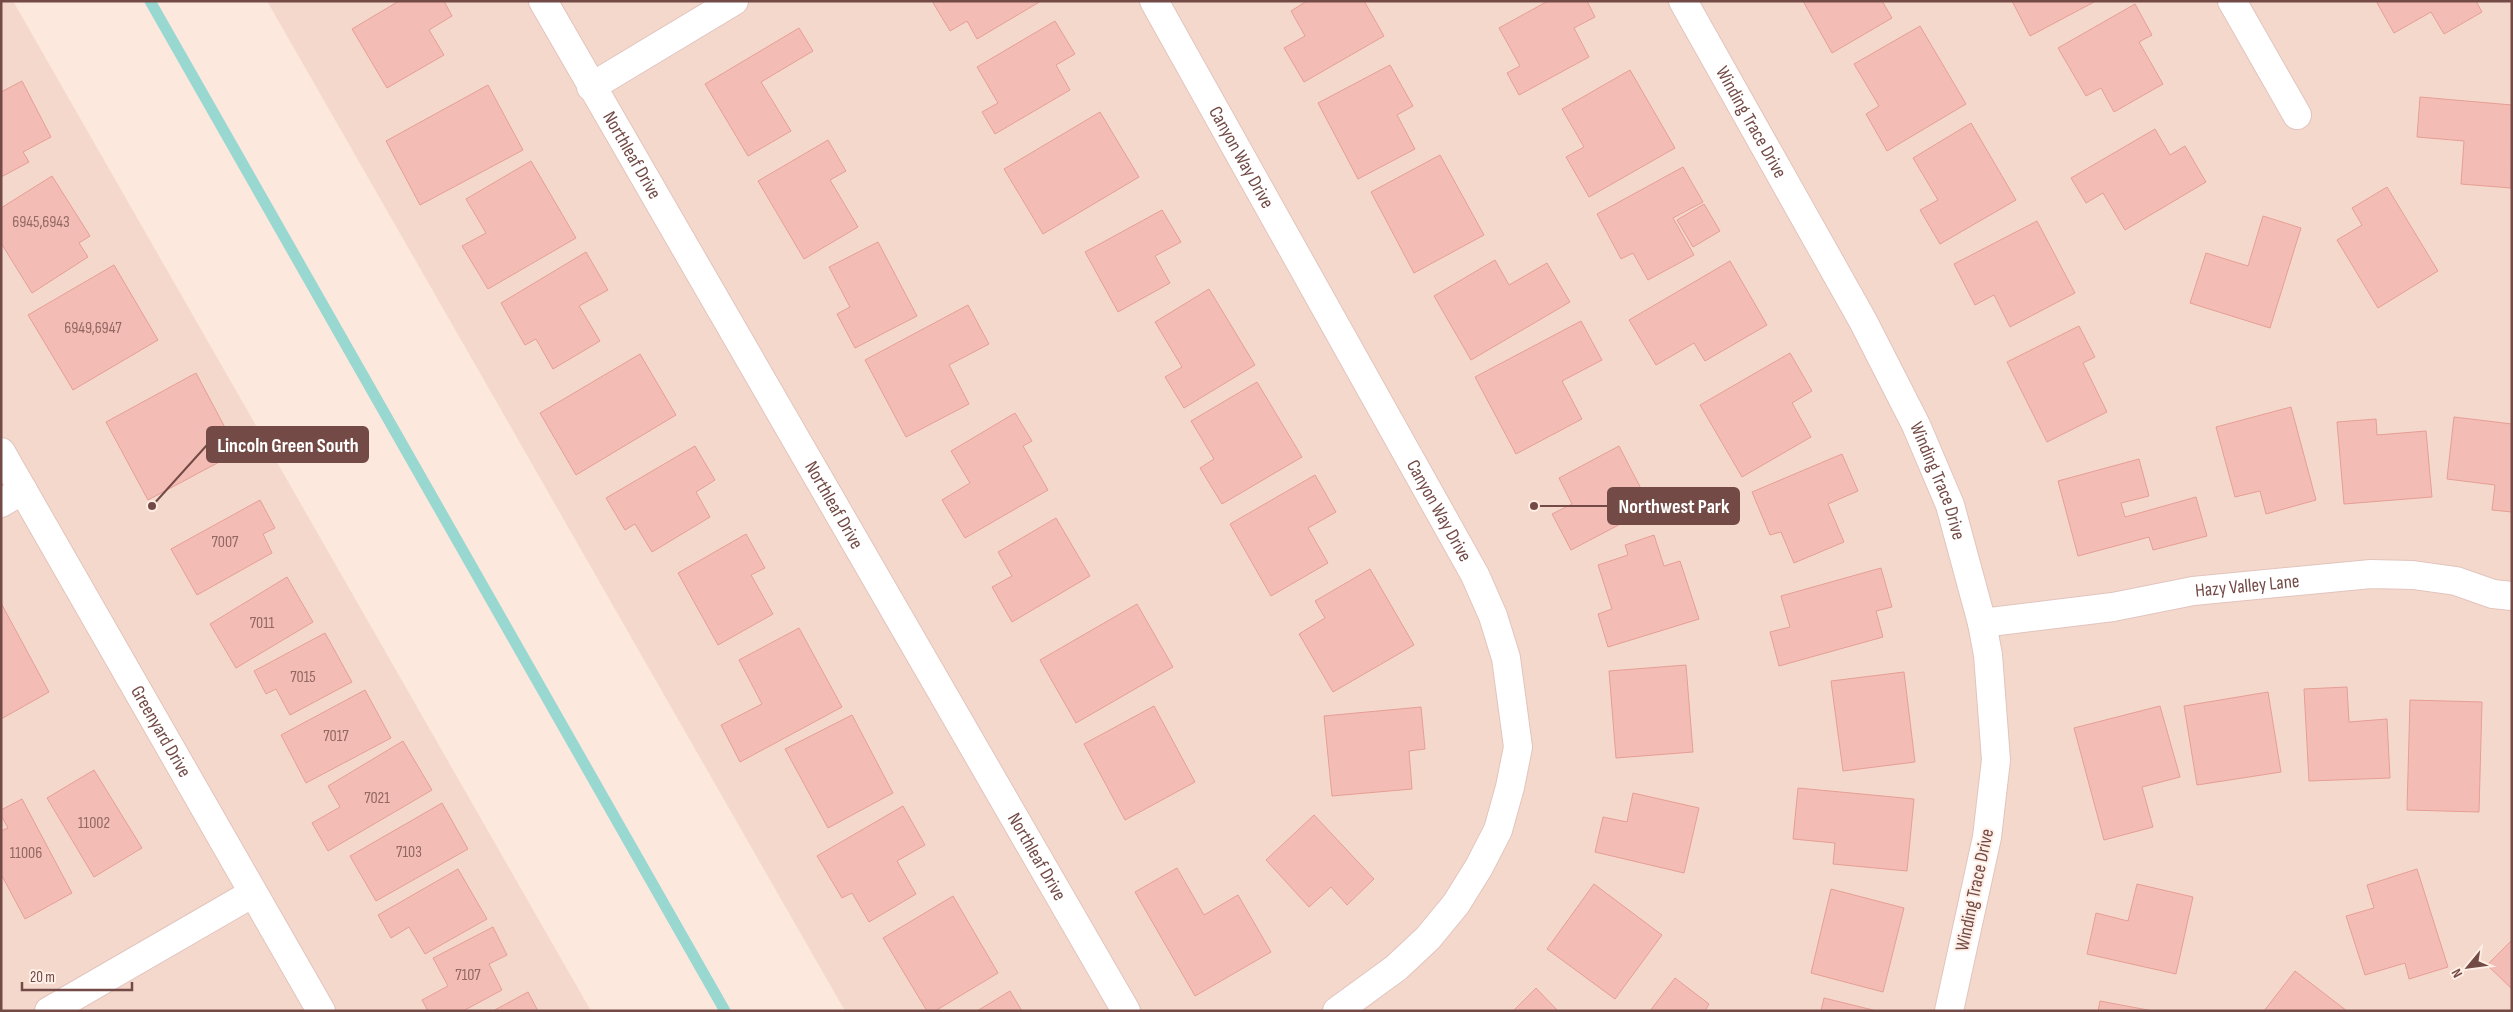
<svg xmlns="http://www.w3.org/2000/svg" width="2513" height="1012" viewBox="0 0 2513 1012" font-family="'Sofia Sans Condensed',sans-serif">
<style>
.residential{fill:#f4d8cc}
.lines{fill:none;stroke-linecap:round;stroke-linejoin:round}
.stream{stroke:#99d8d1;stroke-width:11}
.building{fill:#f3bdb5;stroke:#e69e95}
.minor-casing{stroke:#e2c4bd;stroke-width:30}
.minor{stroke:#fff;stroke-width:28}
.labels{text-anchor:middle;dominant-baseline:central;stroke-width:4;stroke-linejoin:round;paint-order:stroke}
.number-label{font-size:16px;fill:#936762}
.street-label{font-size:19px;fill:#734a46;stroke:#ffeee5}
.leader{fill:none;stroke:#734a46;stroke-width:2}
.callout-dot{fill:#734a46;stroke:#ffeee5;stroke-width:2}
.callout{fill:#734a46;stroke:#734a46;stroke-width:2}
.callout-label{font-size:20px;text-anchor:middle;font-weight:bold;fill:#fff}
</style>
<rect width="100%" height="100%" fill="#fde8de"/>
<g class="residential">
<path d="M1 1H13L591 1011H1Z"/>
<path d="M267 1H2512V1011H845Z"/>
</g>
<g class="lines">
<path class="stream" d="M150 1 725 1011"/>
</g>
<g class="building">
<path d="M399 1H444L452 16 429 30 444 55 387 88 352 29Z"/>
<path d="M932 1H1041L977 39 967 21 950 31Z"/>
<path d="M1307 1H1364L1384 36 1304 82 1284 48 1305 36 1291 11Z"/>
<path d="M1548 1H1587L1595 17 1574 28 1589 57 1519 95 1507 73 1520 66 1499 28Z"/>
<path d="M1803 1H1882L1892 18 1832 53Z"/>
<path d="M2012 1H2096L2030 36Z"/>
<path d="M2376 1H2476L2482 12 2444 34 2431 12 2394 33Z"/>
<path d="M2135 4 2152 35 2139 42 2163 84 2114 112 2101 88 2086 96 2058 48Z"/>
<path d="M1055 21 1075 54 1056 65 1070 90 995 134 982 112 998 103 977 67Z"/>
<path d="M1920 26 1966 104 1887 151 1866 114 1879 106 1854 64Z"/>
<path d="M799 28 813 51 761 82 791 131 748 156 705 84Z"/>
<path d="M1390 65 1413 106 1397 115 1415 149 1358 179 1318 103Z"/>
<path d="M1630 70 1675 148 1589 197 1566 157 1584 147 1562 109Z"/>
<path d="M22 81 51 137 23 152 29 162 1 177V92Z"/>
<path d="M488 85 523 150 420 205 386 141Z"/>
<path d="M2420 97 2512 105 2511 188 2461 184 2464 141 2417 137Z"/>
<path d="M1100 112 1139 177 1043 234 1004 169Z"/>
<path d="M1971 123 2016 200 1940 244 1920 210 1938 200 1913 158Z"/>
<path d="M2155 129 2170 155 2185 146 2206 182 2125 230 2103 193 2086 203 2071 178Z"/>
<path d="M828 140 846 171 830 180 858 227 804 259 758 181Z"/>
<path d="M1440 155 1484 235 1414 273 1371 192Z"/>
<path d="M531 161 576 238 488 289 462 246 486 233 466 199Z"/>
<path d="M1683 167 1703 202 1673 218 1694 255 1648 280 1633 253 1621 259 1597 214Z"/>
<path d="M52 176 90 236 79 243 88 257 32 293 1 243V208Z"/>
<path d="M2387 187 2438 271 2378 308 2337 240 2362 225 2352 208Z"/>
<path d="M1704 204 1720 231 1693 247 1677 220Z"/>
<path d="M1162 210 1181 242 1155 256 1170 283 1118 312 1085 252Z"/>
<path d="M2263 216 2301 228 2270 328 2190 303 2206 253 2248 266Z"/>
<path d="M2037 221 2075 293 2010 327 1994 295 1975 305 1954 264Z"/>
<path d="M878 242 917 316 855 348 837 314 850 307 829 267Z"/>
<path d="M586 252 608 290 579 306 600 341 553 369 536 339 525 345 501 303Z"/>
<path d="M1495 260 1509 285 1547 263 1570 302 1471 360 1434 296Z"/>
<path d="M1730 261 1767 325 1705 361 1694 343 1656 365 1629 320Z"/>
<path d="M114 265 158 340 73 390 28 315Z"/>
<path d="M1209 289 1255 365 1184 408 1165 377 1182 367 1155 322Z"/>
<path d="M968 305 989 344 949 365 969 404 906 437 865 360Z"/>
<path d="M1581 321 1602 360 1562 381 1582 419 1516 454 1475 377Z"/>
<path d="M2079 326 2095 357 2083 363 2107 412 2047 442 2007 362Z"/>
<path d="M1790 353 1812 391 1792 403 1811 437 1742 477 1700 405Z"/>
<path d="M640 354 676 415 576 475 540 413Z"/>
<path d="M196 373 238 452 148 500 106 422Z"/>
<path d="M1257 382 1302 457 1222 504 1200 468 1214 459 1191 421Z"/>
<path d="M2291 407 2316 500 2266 514 2260 491 2235 497 2216 427Z"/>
<path d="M1015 413 1032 441 1023 446 1048 490 965 538 942 500 970 483 951 451Z"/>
<path d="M2454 417 2512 424V512L2492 510 2495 485 2447 479Z"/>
<path d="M2376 419 2377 435 2426 431 2432 497 2344 504 2337 422Z"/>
<path d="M695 446 715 480 696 492 710 517 652 552 635 524 625 530 606 498Z"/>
<path d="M1619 446 1651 508 1571 550 1552 514 1572 504 1559 478Z"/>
<path d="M1842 454 1858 491 1828 504 1844 542 1794 563 1781 532 1770 535 1752 492Z"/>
<path d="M2139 459 2149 496 2121 503 2125 517 2196 497 2207 536 2153 550 2149 537 2078 556 2058 481Z"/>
<path d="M1315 475 1336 512 1308 528 1328 563 1271 596 1230 524Z"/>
<path d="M260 500 275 528 263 534 272 553 197 595 171 549Z"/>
<path d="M1056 518 1090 576 1012 622 992 587 1012 576 998 552Z"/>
<path d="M746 534 765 568 751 575 773 614 718 645 678 573Z"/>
<path d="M1654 535 1664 566 1680 561 1699 619 1608 647 1598 614 1612 609 1598 565 1628 555 1625 545Z"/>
<path d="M1881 568 1892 607 1876 611 1883 637 1779 666 1770 632 1790 627 1781 596Z"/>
<path d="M1370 569 1414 645 1333 692 1299 634 1325 618 1315 601Z"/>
<path d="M287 577 313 622 236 668 210 624Z"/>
<path d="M1 603 49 692 1 719Z"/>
<path d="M1137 604 1173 667 1076 723 1040 660Z"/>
<path d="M799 628 842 707 740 762 721 725 762 704 739 660Z"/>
<path d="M325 633 352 682 290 715 276 689 266 694 254 671Z"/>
<path d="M1686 665 1693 752 1616 758 1609 671Z"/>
<path d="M1904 672 1915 762 1843 771 1831 681Z"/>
<path d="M2347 687 2349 722 2387 719 2390 778 2309 781 2304 689Z"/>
<path d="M365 690 391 738 306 783 281 735Z"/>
<path d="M2268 692 2281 772 2197 785 2184 706Z"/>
<path d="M2410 700 2482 702 2479 812 2407 810Z"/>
<path d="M1154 706 1195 782 1125 820 1084 744Z"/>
<path d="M2160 706 2180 777 2142 787 2153 827 2104 840 2074 728Z"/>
<path d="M1421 707 1425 749 1409 751 1412 789 1332 796 1324 716Z"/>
<path d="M852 715 893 793 828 828 785 749Z"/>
<path d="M403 741 432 790 328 851 312 823 340 807 328 786Z"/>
<path d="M94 770 142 848 94 877 47 798Z"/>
<path d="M1798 788 1914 799 1907 871 1833 864 1835 843 1793 839Z"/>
<path d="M1633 793 1699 808 1684 873 1595 852 1603 817 1627 822Z"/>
<path d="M22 799 72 893 25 919 1 874V831L8 828 1 815V810Z"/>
<path d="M442 803 468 849 376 901 350 856Z"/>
<path d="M903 806 925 845 897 861 916 894 869 922 852 893 842 898 817 856Z"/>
<path d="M1314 815 1374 879 1347 905 1331 887 1309 907 1266 860Z"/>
<path d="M1177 868 1204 915 1238 895 1271 952 1195 996 1135 892Z"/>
<path d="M458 869 487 919 425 954 409 927 391 938 378 915Z"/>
<path d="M2417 869 2448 967 2409 979 2405 963 2365 975 2346 916 2374 908 2367 885Z"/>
<path d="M1594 884 1662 935 1615 999 1547 949Z"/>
<path d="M2137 884 2193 897 2176 974 2087 954 2096 913 2128 921Z"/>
<path d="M1831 889 1904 908 1883 992 1811 973Z"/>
<path d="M953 896 998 973 935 1011H927L883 938Z"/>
<path d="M493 927 507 955 489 964 502 990 463 1011H428L422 1000 448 986 433 958Z"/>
<path d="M2512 940V989L2487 965Z"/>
<path d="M2295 971 2347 1011H2264Z"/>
<path d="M1675 978 1709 1004 1705 1011H1650Z"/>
<path d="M1536 988 1558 1011H1513Z"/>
<path d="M1010 991 1022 1011H977Z"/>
<path d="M528 992 538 1011H493Z"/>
<path d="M1824 998 1877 1011H1821Z"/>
<path d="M2100 1001 2153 1011H2098Z"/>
</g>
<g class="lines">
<defs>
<g id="minor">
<path id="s1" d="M543 1 1126 1011"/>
<path id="s2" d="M1154 1 1475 575 1493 616 1506 658 1518 747 1510 787 1498 830 1479 867 1456 904 1428 938 1396 968 1337 1011"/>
<path id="s3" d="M1683 1 1863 321 1916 425 1950 505 1982 623 1988 655 1996 760 1987 837 1949 1011"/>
<path d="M2232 1 2297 115"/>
<path d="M591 87 734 1"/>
<path id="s4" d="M1 452 321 1011"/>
<path d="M1 503 23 490"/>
<path id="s5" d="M1982 623 2113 607 2193 591 2371 574 2413 575 2456 581 2493 594 2512 596"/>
<path d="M49 1011 253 893"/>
</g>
</defs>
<use href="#minor" class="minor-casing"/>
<use href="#minor" class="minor"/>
</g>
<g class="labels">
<g class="number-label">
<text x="41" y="222">6945,6943</text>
<text x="93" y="328">6949,6947</text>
<text x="225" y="542">7007</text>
<text x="262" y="623">7011</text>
<text x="303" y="677">7015</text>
<text x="336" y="736">7017</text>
<text x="377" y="798">7021</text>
<text x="94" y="823">11002</text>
<text x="409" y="852">7103</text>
<text x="26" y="853">11006</text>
<text x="468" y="975">7107</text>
</g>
<g class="street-label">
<text stroke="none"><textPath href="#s3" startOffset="139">Winding Trace Drive</textPath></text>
<text stroke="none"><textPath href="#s1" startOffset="178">Northleaf Drive</textPath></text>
<text stroke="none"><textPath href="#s2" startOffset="179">Canyon Way Drive</textPath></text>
<text stroke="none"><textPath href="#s3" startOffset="544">Winding Trace Drive</textPath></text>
<text stroke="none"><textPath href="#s1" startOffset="582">Northleaf Drive</textPath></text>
<text stroke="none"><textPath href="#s2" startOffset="584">Canyon Way Drive</textPath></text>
<text stroke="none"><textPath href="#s5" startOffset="268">Hazy Valley Lane</textPath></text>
<text stroke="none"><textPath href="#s4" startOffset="322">Greenyard Drive</textPath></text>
<text stroke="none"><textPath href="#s1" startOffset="988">Northleaf Drive</textPath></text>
<text transform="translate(1975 890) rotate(-78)">Winding Trace Drive</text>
</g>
</g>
<path class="leader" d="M152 506L207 445M1534 506L1608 506"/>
<g class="callout-dot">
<circle cx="152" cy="506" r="5"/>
<circle cx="1534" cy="506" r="5"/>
</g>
<g class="callout">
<rect x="207" y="427" width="161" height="35" rx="5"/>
<rect x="1608" y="488" width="131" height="36" rx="5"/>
</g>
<g class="callout-label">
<text x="288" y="452">Lincoln Green South</text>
<text x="1674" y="513">Northwest Park</text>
</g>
<rect width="2513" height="1012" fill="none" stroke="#734a46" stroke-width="5"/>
<g transform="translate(2468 967) rotate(241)" stroke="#ffeee5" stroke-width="4" paint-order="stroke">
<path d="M0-4L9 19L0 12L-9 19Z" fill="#734a46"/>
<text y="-8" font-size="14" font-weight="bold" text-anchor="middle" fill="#734a46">N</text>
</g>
<path d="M22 982v8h110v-8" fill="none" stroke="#734a46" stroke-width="2.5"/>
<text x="30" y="982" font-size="15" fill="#734a46" stroke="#ffeee5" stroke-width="4" paint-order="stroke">20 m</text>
</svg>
